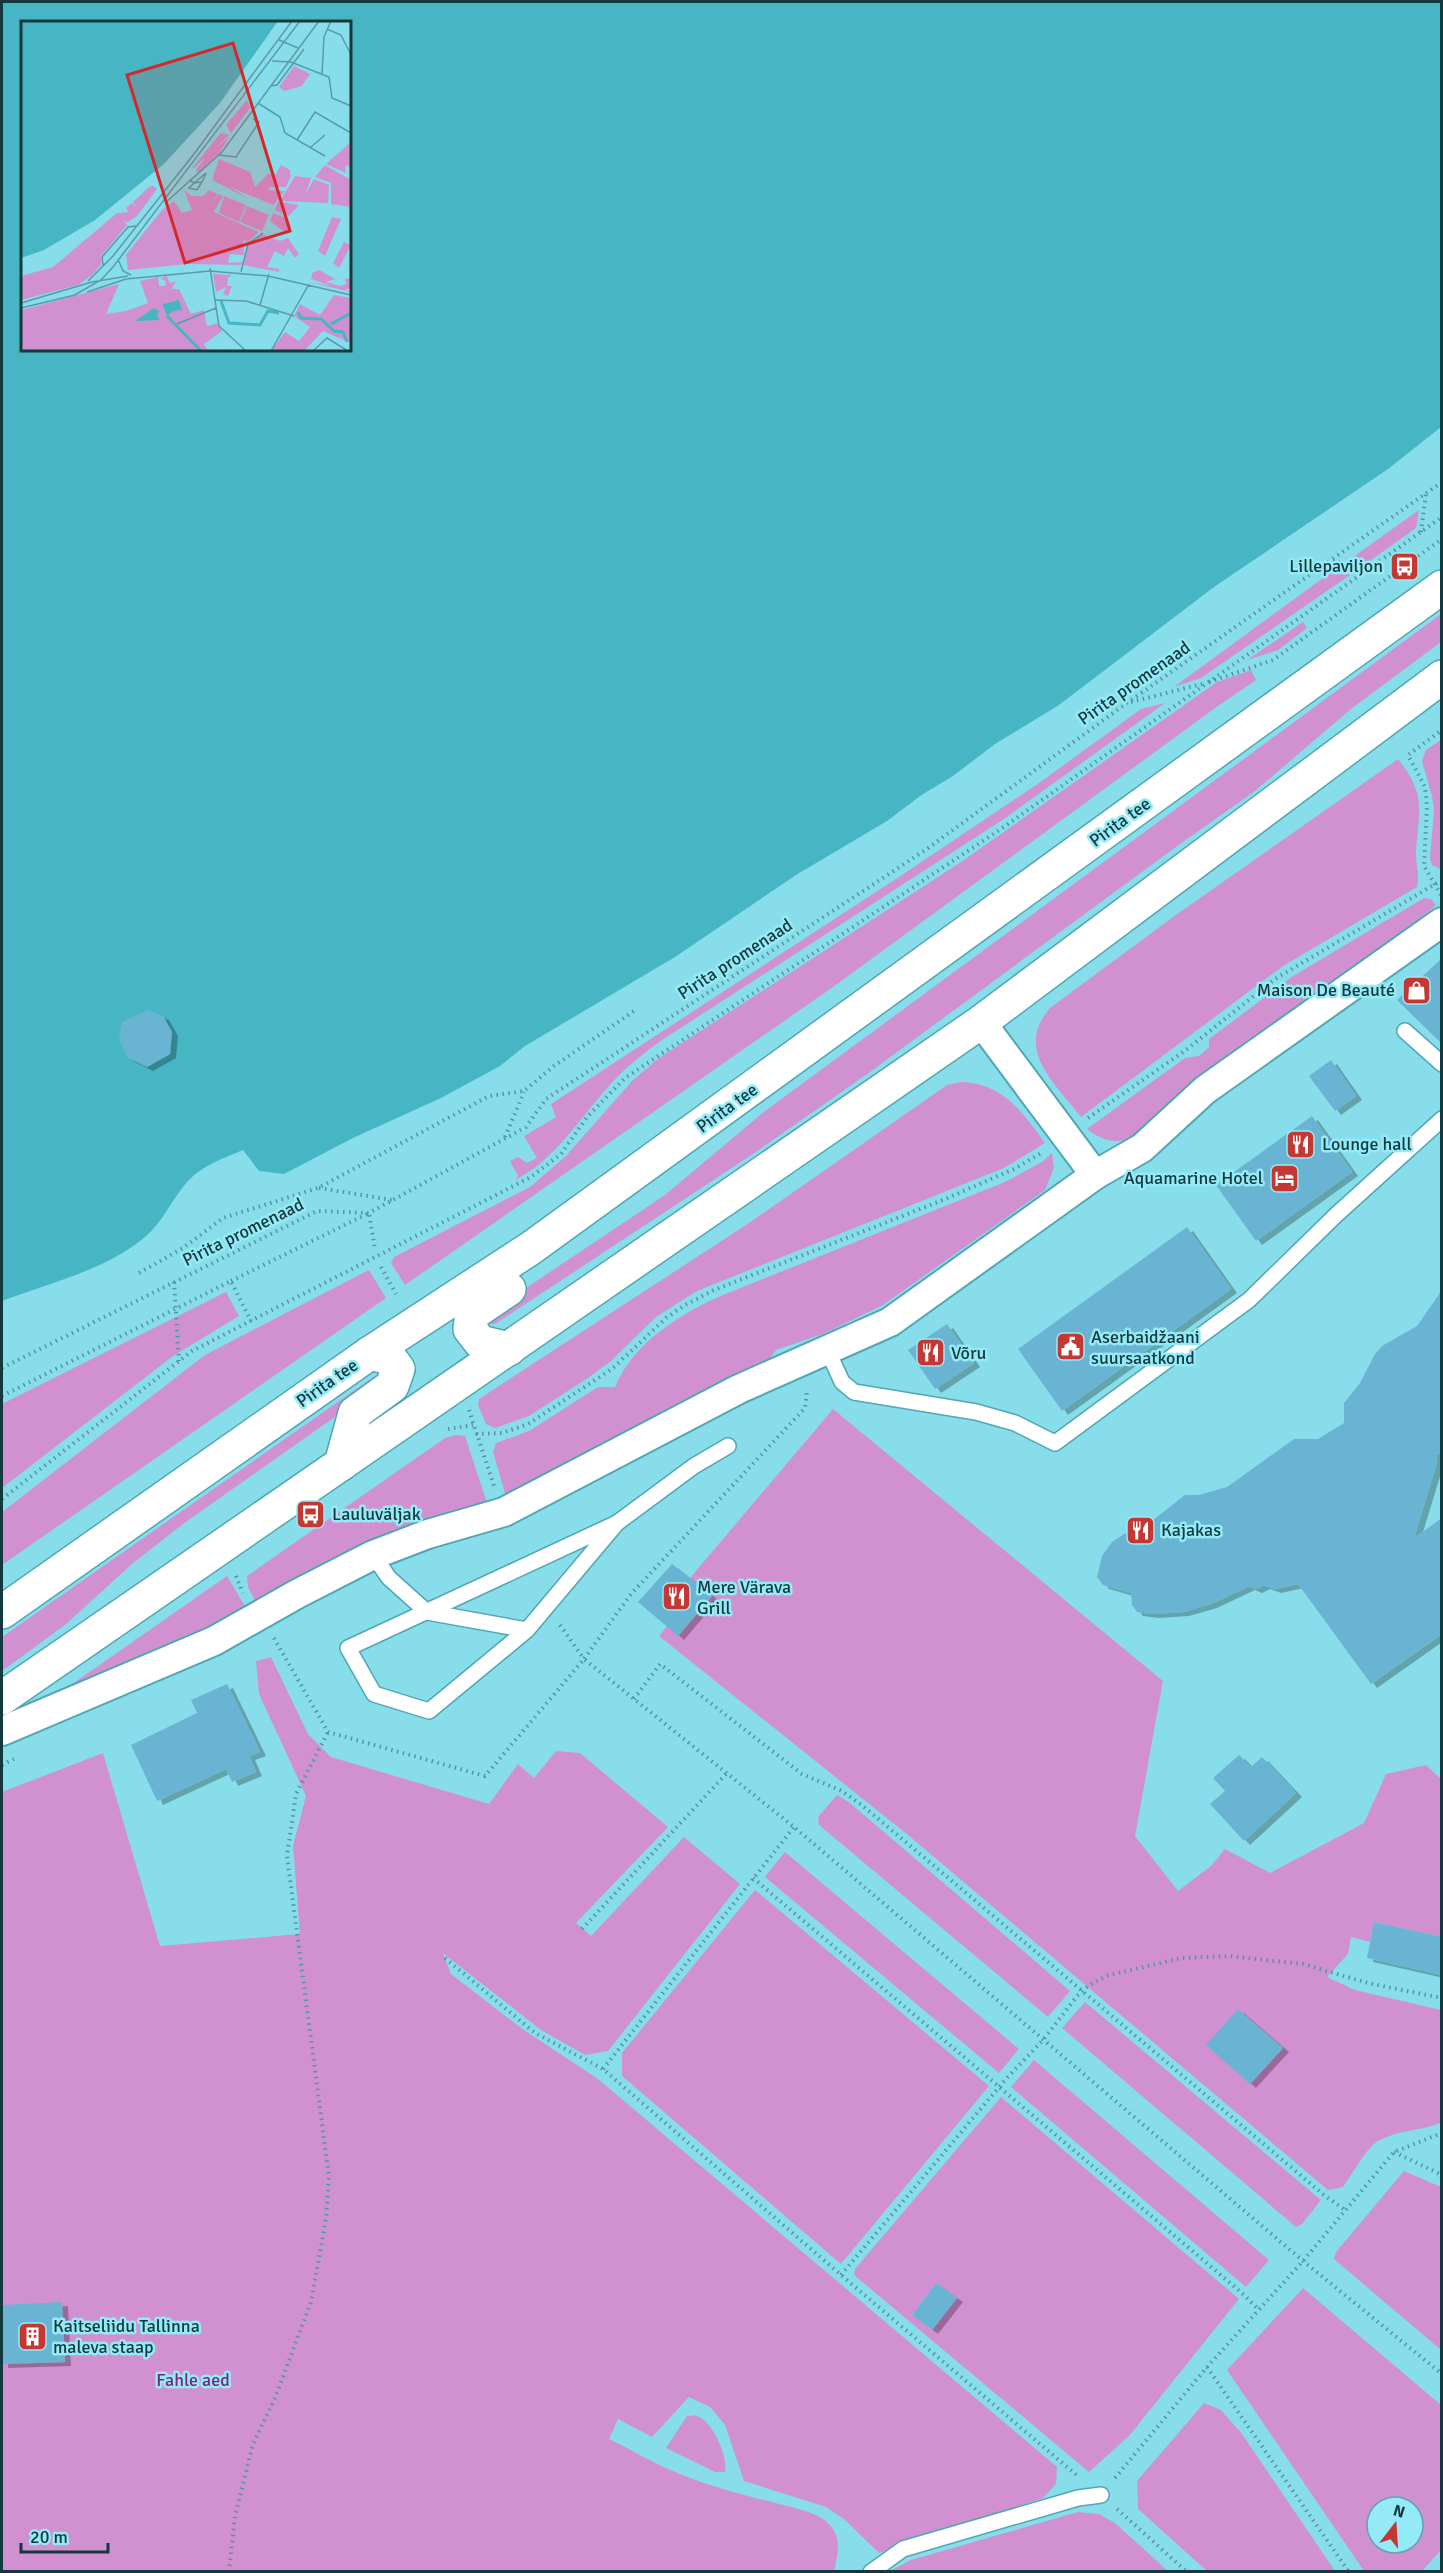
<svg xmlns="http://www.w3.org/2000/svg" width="1443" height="2573" viewBox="0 0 1443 2573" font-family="Signika,sans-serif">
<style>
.green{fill:#d191d0;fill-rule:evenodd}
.water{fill:#47b6c4;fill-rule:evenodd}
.building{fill:#6bb4d3;filter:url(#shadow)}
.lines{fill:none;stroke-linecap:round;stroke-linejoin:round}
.service-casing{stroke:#50a7b3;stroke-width:18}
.minor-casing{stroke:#50a7b3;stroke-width:32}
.secondary-casing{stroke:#50a7b3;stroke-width:36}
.path{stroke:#54969f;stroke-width:4;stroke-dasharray:1.5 4.5;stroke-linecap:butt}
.service{stroke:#fff;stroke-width:15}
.minor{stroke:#fff;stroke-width:28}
.secondary{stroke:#fff;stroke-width:33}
.labels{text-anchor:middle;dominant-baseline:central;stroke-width:5;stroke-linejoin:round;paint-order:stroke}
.poi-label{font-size:18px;fill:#13393e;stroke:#94ebf7;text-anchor:start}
.street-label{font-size:18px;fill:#13393e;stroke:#94ebf7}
.park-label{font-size:18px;fill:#7a267b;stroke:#94ebf7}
.inset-river{fill:none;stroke:#47b6c4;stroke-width:3}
.inset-road{fill:none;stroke:#599ca5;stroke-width:1.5}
.view{fill:#d62828;fill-opacity:0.15;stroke:#d62828;stroke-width:3}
.inset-edge{fill:none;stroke:#13393e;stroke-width:3}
</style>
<defs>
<filter id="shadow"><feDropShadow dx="6" dy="4" stdDeviation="0" flood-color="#0004"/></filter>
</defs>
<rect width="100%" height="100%" fill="#87deea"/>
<g class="green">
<path d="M1419 510 1416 528 1367 563 1349 560Z"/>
<path d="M1338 567 1356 571 1201 678 1174 687Z"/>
<path d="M1441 614V642L1351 709 1255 791 1180 844 870 1072 756 1152 495 1324H489L487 1321 493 1310 665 1195 765 1111Z"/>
<path d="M1303 622 1307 628 1278 650 1247 660Z"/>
<path d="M1251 670 1256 680 1218 706 833 987 405 1285 391 1263 394 1257 530 1187 566 1156 632 1081 659 1058 961 862 1217 682Z"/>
<path d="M1165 703 1004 819 662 1040C643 1054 624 1068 609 1086 580 1118 555 1160 515 1180L518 1176 510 1161 518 1157 527 1163 537 1158 524 1136 556 1117 551 1104 902 875 1039 783 1141 709Z"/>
<path d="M1441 740 1442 869H1441L1432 865 1430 859 1434 810 1432 796 1422 761 1426 750Z"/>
<path d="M1398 759C1428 797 1418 810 1416 854 1416 865 1420 875 1417 887L1283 966 1081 1117C1055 1083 1014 1050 1050 1008L1173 917Z"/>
<path d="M1424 898 1431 899 1436 905 1395 940 1134 1138C1116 1144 1102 1141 1087 1129L1185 1058 1199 1056 1209 1047V1039L1293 976Z"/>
<path d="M961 1082C1002 1083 1023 1112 1045 1143L1004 1168 697 1291 656 1317 611 1361 588 1378 529 1416 495 1428 486 1424 478 1405 479 1399 749 1223 947 1085Z"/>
<path d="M1052 1153 1054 1168 1045 1190 883 1305 825 1333 776 1350 767 1362 507 1500 493 1452 496 1443 529 1431 598 1387H615C633 1343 681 1313 723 1295L1005 1182 1042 1162Z"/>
<path d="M369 1270 386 1298 2 1565V1512L205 1355Z"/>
<path d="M226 1292 239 1316 173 1356 2 1488V1404Z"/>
<path d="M369 1380 374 1381 373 1390 183 1524 132 1564 65 1625 2 1671V1637Z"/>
<path d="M833 1409 1163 1681 1135 1836 1178 1891 1211 1866 1225 1849 1270 1873 1364 1823 1386 1774 1426 1765 1441 1779V1937L1374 1922 1370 1942 1351 1937 1348 1954 1327 1977 1355 1990 1441 2010V2123C1420 2131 1397 2130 1378 2141 1367 2147 1351 2176 1343 2187L1328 2190 908 1835 659 1636 667 1626 678 1635 712 1596 690 1578Z"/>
<path d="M456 1435 465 1436 488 1506 258 1606 248 1587 247 1576 445 1438Z"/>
<path d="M227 1576 248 1611 58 1694Z"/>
<path d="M271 1657 308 1734 331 1757 489 1804 518 1764 534 1778 556 1751 580 1753 668 1827 576 1923 591 1936 684 1837 740 1884 608 2051 585 2055 541 2030 443 1953 451 1974 521 2028 598 2079 1057 2467 1056 2484 1043 2498 879 2553 844 2519 826 2507 744 2481 725 2425 710 2407 689 2397 652 2437 618 2419 609 2439C628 2448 646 2459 666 2468 703 2485 744 2495 783 2505 798 2509 819 2513 829 2524 842 2537 838 2555 834 2571L2 2572V1792L103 1753 160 1946 300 1934 293 1846 306 1796 259 1694 256 1661Z"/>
<path d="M837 1795 850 1803 1070 1991 1048 2017 819 1825 818 1817Z"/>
<path d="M785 1852 1019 2049 999 2073 765 1877Z"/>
<path d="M755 1890 989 2086 841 2264 622 2076V2053Z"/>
<path d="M1085 2002 1321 2200 1302 2224 1296 2227 1062 2028Z"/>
<path d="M1034 2060 1269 2260 1246 2287 1011 2087Z"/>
<path d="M1001 2097 1239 2299 1129 2436 1089 2472 854 2275 855 2269ZM936 2283 956 2298 932 2330 912 2315Z"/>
<path d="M1404 2171 1441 2187V2350L1334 2259 1336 2252Z"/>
<path d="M1303 2288 1441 2405V2550L1422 2571H1364L1227 2370ZM1377 2507H1413V2543H1377Z"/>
<path d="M1204 2403 1221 2410 1242 2434 1335 2571H1207L1138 2509 1137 2481Z"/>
<path d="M687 2416C691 2416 694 2415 697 2416 712 2420 729 2458 725 2472H715L666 2448Z"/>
<path d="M1078 2512 1099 2514 1115 2523 1168 2571H890L911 2560Z"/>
</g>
<path class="water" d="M2 2H1441V427L1388 469 1214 587 1059 705 995 744 953 776 923 794 887 821 796 875 675 957 525 1046 500 1066 441 1098 353 1138 284 1174 259 1171 243 1150C222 1159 203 1165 187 1182 172 1199 163 1222 145 1237 108 1269 47 1284 2 1301ZM22 22H350V350H22Z"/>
<g class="building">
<path d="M1442 958V1044L1397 1000Z"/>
<path d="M148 1010 163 1016 172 1032 170 1054 147 1067 127 1057 119 1039 122 1022Z"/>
<path d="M1331 1060 1356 1096 1335 1111 1309 1076Z"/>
<path d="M1312 1116 1352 1172 1256 1241 1216 1185Z"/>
<path d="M1187 1227 1231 1289 1062 1411 1018 1349Z"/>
<path d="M1442 1290V1451L1437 1455 1436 1466 1414 1538 1442 1518V1634L1371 1684 1298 1584 1275 1589 1264 1585 1256 1589 1249 1586 1211 1604 1183 1612 1152 1614 1137 1612 1132 1605 1131 1593 1103 1585 1097 1577 1102 1556 1112 1542 1124 1534 1148 1524 1185 1495H1199L1227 1487 1294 1439H1318L1344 1423V1403L1360 1383 1375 1354 1382 1346 1417 1326Z"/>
<path d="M947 1324 974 1363 935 1389 908 1350Z"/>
<path d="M672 1564 712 1596 678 1636 638 1602Z"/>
<path d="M227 1684 260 1752 249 1756 256 1772 232 1782 226 1769 157 1801 131 1745 197 1713 191 1700Z"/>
<path d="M1239 1755 1251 1767 1262 1757 1296 1793 1244 1841 1210 1804 1225 1791 1213 1778Z"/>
<path d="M1374 1922 1442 1937V1975L1367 1958Z"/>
<path d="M1238 2009 1283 2048 1250 2084 1206 2045Z"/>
<path d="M936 2283 957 2298 932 2330 912 2315Z"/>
<path d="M62 2302 65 2362 2 2364V2305Z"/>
</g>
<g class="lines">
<defs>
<g id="service">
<path d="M1405 1031 1442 1064"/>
<path d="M827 1349 842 1382 854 1392 976 1412 1015 1423 1055 1443 1249 1300 1336 1215 1442 1119"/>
<path d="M617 1523 694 1466 728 1446"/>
<path d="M373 1555 389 1578 427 1612 527 1630 429 1711 374 1694 348 1648 617 1523 527 1630"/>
<path d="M871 2572 903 2549 1078 2498 1101 2495"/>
</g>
<g id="minor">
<path d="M981 1022 1095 1175"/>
<path d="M2 1731 214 1641 297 1594 373 1555 428 1534 504 1512 739 1389 890 1322 1095 1175 1142 1148 1205 1090 1442 922"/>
</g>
<g id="secondary">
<path d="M509 1289 472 1314 470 1329 480 1342 509 1349"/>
<path d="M341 1464 355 1413 392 1386 398 1369 390 1358 370 1353"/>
<path d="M2 1612 370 1353 531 1248 1442 587"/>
<path d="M2 1698 981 1022 1442 677"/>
</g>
</defs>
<use href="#service" class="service-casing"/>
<use href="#minor" class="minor-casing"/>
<use href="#secondary" class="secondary-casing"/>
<g class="path">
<path d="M1421 532 1426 493"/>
<path d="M1333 561 1368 569"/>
<path d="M1209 682 1273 660 1442 539"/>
<path d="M1131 702 1202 684"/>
<path d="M1441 895 1424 866 1427 807 1425 787 1408 755 1442 730"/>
<path d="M1088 1118 1186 1050 1275 979 1442 880"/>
<path d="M505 1137 524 1092"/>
<path d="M319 1188 392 1200"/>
<path d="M381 1267 396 1294"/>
<path d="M139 1273 183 1248 223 1218 318 1188 489 1096 524 1091 554 1066 637 1009"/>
<path d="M231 1281 369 1213 375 1249"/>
<path d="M174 1282 179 1361"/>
<path d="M2 1368 317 1211 369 1213 526 1127 546 1099 924 851 1127 703 1442 482"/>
<path d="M2 1396 231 1281 251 1321"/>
<path d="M469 1410 494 1486"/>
<path d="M448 1429 473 1425"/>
<path d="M476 1434 502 1433 528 1424 612 1369 666 1318 685 1305 714 1290 943 1200 1014 1169 1043 1152"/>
<path d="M2 1499 192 1351 531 1177 561 1154 587 1117 625 1078 1001 829 1442 517"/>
<path d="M236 1576 243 1593"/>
<path d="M560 1625 584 1659 631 1594 805 1408 807 1391"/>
<path d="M274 1638 328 1732 485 1776 584 1659 794 1827 1303 2261 1442 2374"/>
<path d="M634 1699 660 1664 802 1774 842 1791 863 1806 1324 2195 1345 2210"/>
<path d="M2 1765 14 1759"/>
<path d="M753 1878 1242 2293 1259 2310"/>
<path d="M582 1929 727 1773"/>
<path d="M445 1958 535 2033 603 2069 841 2275 1079 2477"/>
<path d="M603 2069 794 1827"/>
<path d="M1394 2152 1442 2175"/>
<path d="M841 2275 1005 2080 1044 2039 1077 1996 1088 1986 1106 1976 1181 1958 1229 1956 1303 1964 1368 1983 1442 1998"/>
<path d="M1207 2367 1349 2572"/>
<path d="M1115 2478 1207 2367 1303 2261 1394 2152 1442 2133"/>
<path d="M1117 2509 1187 2572"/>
<path d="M229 2572 235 2516 253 2444 275 2398 311 2302 326 2219 329 2177 287 1856 296 1794 328 1732"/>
</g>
<use href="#service" class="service"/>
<use href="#minor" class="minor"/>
<use href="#secondary" class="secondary"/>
</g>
<defs>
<symbol id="bus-square" viewBox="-11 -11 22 22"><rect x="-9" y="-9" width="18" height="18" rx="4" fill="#c53732" stroke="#94ebf7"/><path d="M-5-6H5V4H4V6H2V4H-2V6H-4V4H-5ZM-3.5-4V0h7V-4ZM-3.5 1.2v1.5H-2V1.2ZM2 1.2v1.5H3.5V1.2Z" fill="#fff"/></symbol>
<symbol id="shop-square" viewBox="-11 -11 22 22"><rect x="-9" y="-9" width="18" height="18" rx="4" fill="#c53732" stroke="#94ebf7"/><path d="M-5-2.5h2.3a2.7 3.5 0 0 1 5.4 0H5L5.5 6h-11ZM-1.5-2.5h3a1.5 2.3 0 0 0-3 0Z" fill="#fff"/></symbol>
<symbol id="restaurant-square" viewBox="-11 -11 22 22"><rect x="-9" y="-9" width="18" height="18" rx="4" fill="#c53732" stroke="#94ebf7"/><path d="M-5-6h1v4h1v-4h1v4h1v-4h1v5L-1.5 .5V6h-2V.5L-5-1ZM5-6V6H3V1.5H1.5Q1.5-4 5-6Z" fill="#fff"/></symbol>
<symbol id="hotel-square" viewBox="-11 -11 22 22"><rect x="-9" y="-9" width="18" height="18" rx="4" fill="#c53732" stroke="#94ebf7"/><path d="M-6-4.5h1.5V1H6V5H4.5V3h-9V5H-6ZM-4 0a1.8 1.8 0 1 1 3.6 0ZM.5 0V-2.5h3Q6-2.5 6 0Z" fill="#fff"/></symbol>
<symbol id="civic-square" viewBox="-11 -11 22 22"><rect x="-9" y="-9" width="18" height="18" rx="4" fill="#c53732" stroke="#94ebf7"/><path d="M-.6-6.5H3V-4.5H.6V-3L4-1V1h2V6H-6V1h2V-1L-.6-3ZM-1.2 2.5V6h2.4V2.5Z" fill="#fff"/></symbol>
<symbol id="building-square" viewBox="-11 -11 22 22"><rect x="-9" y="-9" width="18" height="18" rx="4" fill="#c53732" stroke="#94ebf7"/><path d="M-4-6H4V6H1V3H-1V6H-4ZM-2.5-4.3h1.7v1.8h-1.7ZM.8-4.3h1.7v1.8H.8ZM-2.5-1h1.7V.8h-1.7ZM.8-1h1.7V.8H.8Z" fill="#fff"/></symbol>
</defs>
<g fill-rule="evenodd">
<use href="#bus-square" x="1388" y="550" width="33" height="33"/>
<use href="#shop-square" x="1400" y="974" width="33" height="33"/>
<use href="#restaurant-square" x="1284" y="1128" width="33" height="33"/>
<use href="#hotel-square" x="1268" y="1162" width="33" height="33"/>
<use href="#civic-square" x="1054" y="1330" width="33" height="33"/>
<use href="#restaurant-square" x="914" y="1336" width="33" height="33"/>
<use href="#bus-square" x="294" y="1498" width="33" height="33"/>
<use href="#restaurant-square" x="1124" y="1514" width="33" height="33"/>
<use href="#restaurant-square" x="660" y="1580" width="33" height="33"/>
<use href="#building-square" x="16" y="2320" width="33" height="33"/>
</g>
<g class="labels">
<g class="poi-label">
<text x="1383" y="566" text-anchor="end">Lillepaviljon</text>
<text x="1395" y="990" text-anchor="end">Maison De Beauté</text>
<text x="1322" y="1144">Lounge hall</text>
<text x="1263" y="1178" text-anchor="end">Aquamarine Hotel</text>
<text x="1091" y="1337">Aserbaidžaani<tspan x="1091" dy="21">suursaatkond</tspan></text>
<text x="951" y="1353">Võru</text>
<text x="332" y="1514">Lauluväljak</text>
<text x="1161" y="1530">Kajakas</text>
<text x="697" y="1587">Mere Värava<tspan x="697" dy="21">Grill</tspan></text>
<text x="53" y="2326">Kaitseliidu Tallinna<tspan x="53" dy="21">maleva staap</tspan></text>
</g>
<g class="street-label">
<text transform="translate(1134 683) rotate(-35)">Pirita promenaad</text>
<text transform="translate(1120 822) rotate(-36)">Pirita tee</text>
<text transform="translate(735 959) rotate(-33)">Pirita promenaad</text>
<text transform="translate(727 1108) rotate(-36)">Pirita tee</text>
<text transform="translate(243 1232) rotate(-26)">Pirita promenaad</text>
<text transform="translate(327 1383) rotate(-35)">Pirita tee</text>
</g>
<g class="park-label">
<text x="193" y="2380">Fahle aed</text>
</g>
</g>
<g transform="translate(21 21)">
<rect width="330" height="330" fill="#87deea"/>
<path d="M273 45 289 53 281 65 263 70 258 66ZM226 79 229 87 210 112 205 104ZM200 112 208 114 173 147 172 146ZM209 115 199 131 177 152 175 149 186 134ZM330 121V146L324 144 325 152 305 143ZM198 138 229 151 234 166 247 153H255L260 144 269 149 270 155 265 166H248V169L264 170 252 184 209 166 228 178 191 159ZM304 144 330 159V186L310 183V162L294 156ZM274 155 290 157 285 172 293 158 308 164 307 182 259 180ZM130 164 129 169 131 164 136 168 117 194 106 202 102 198 106 204 80 235V244L71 254 57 264 0 279V255L32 246 96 192 108 191 105 187 111 182 116 187 112 181ZM163 169 170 175H182L188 169 196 173 192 182 197 173 202 175 193 191 238 211 227 221 222 219 223 234 209 233 207 242 221 241 220 244 166 243 107 249 105 234 141 189 153 180 161 192 171 189ZM203 175 225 184 218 201 198 192ZM257 181 266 182 278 184 268 195 254 189ZM226 185 248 194 241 210 219 201ZM252 192 267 198 270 205 266 213 249 200ZM311 196 320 198 304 235 297 230ZM241 213 259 220 267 217 278 233 274 237 267 227 263 235 254 230 246 246 258 248V251L222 244 226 226ZM323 221 330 224 318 247 312 242ZM298 249 314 258 305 261 320 265 325 263 324 258 330 257V268H323L330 271 288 261 311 265 290 258 291 252ZM192 253 211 254 207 257 206 265H211L207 275 202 273 205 266 195 271ZM145 254 149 262 155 260 151 268H158L170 293 183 289 186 305 197 302 201 310 183 323 187 330H0V289L98 263 85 293 105 290 127 282 119 260 137 256 138 265H145L144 259 140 258ZM313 274 330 277V322L302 310 283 330H250L264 311 278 320 289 306 273 295 279 283 299 294Z" fill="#d191d0"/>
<path d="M0 0H257L199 82 143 143 74 199 23 229 0 237ZM139 277 142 283 158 279 161 289 152 290 146 295ZM133 287 138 290 136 294 139 299 114 300Z" fill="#47b6c4"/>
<path class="inset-river" d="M200 280 208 302 239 304 247 290 258 292M277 291 280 297 300 298 313 310 322 311 326 321M146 295 180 330M310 303 330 292"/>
<path class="inset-road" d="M306 8 320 14 330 34M258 19 277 27M251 40 270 41 308 56 311 77 330 85M301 53 303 16 310 0M250 65 256 64 283 28M237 82 259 96 264 112 304 135M276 119 294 91 330 112M290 126 304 114M197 134 215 136 238 101 232 98M168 159 173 162 181 161 176 169 168 167 173 162 185 152 181 161M144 182 201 131 298 0M97 238 102 250 110 254M82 244 81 236 107 206 115 205M189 247 198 305 225 330M220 251 227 223 242 212M67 260 92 235 173 133 271 0M66 271 105 258 189 250 247 255 330 274M52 275 80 259 92 246 279 0M193 279 225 280 273 295M0 282 71 261 107 255M239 284 248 253M0 287 54 274M156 303 195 287M293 329 306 317 327 330M250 330 288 263"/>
<path class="view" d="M212 22 269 210 164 242 106 54Z"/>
<rect width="330" height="330" class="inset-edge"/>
</g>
<rect width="1443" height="2573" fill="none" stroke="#13393e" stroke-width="6"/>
<g transform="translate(1395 2525) rotate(17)"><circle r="28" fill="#94ebf7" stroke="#60a4ad" stroke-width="1.5"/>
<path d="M0-4.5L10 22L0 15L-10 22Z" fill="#c53732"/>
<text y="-9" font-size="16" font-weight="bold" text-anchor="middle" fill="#13393e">N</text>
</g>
<path d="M21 2543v9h87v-9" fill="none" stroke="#13393e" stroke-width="3"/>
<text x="30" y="2543" font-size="18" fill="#13393e" stroke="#94ebf7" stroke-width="4.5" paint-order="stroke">20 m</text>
</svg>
